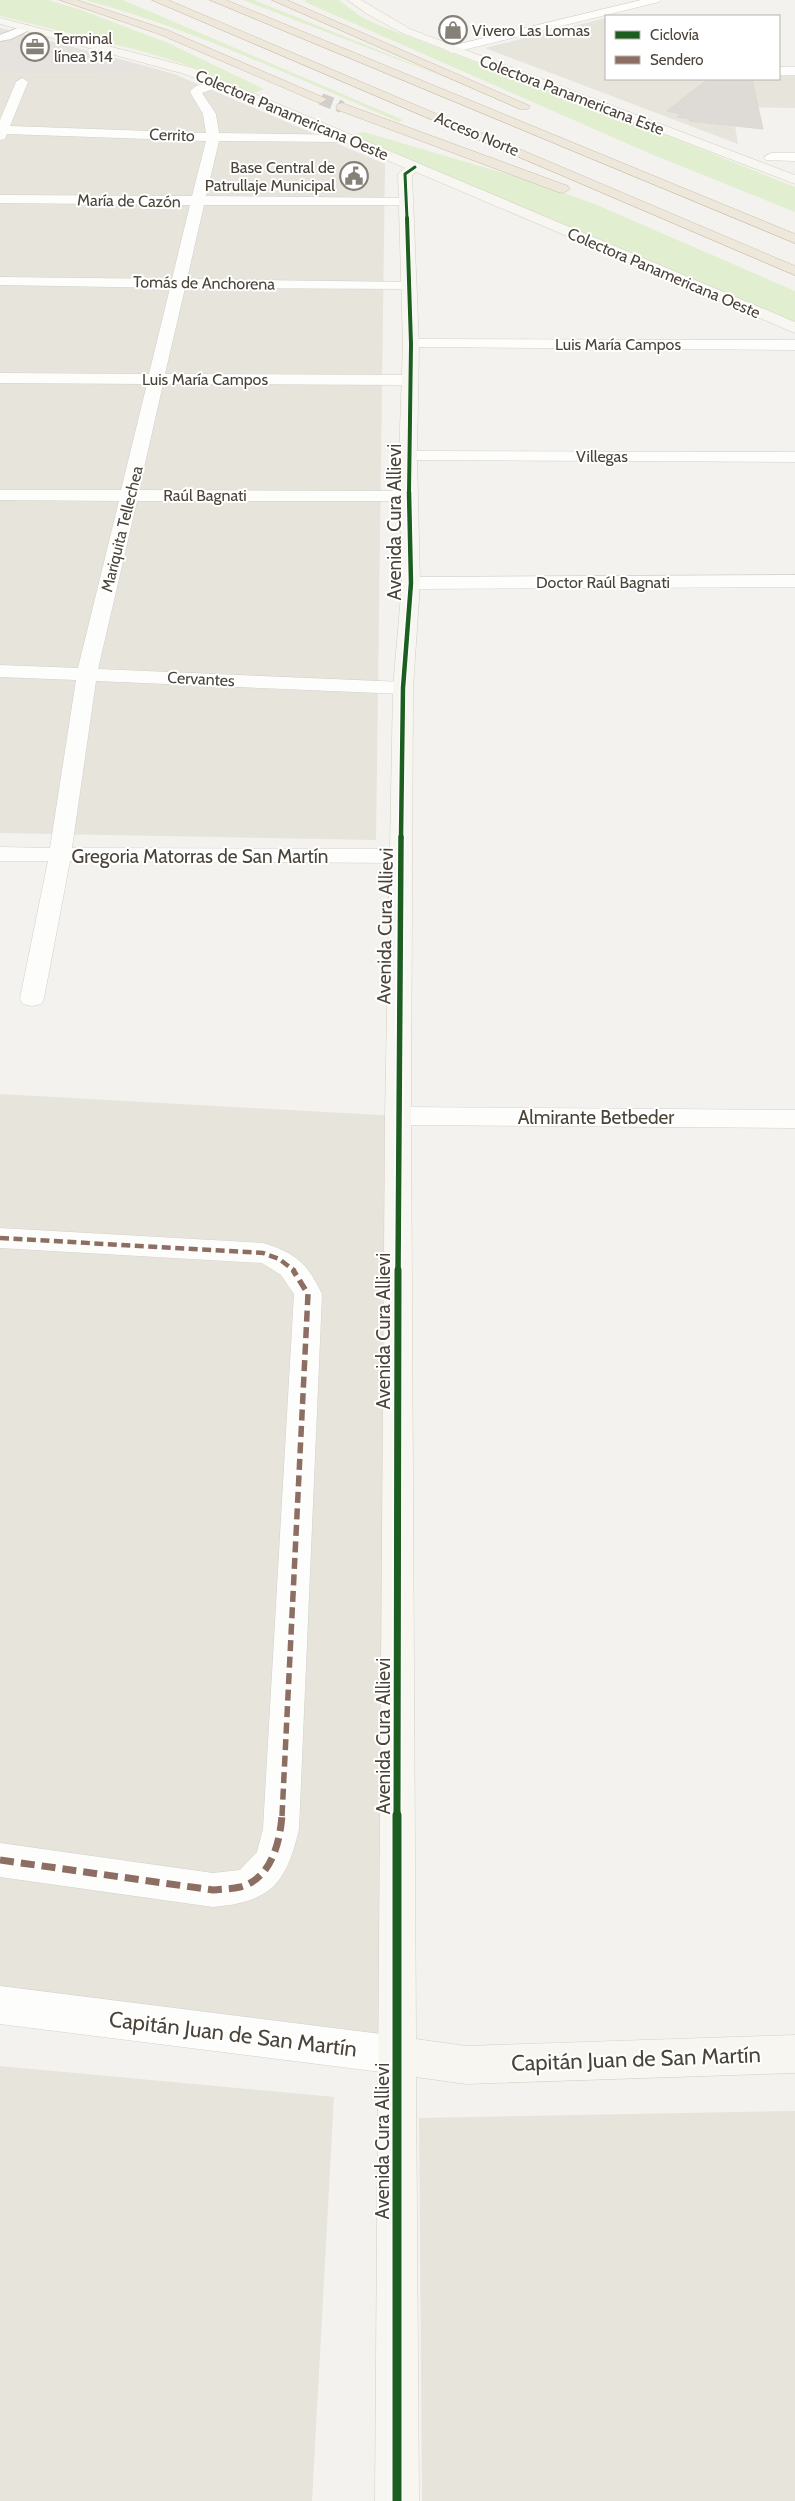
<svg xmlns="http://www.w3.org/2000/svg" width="795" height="2501" viewBox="0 0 795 2501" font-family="Cabin,sans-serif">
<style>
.residential{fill:#e7e4dc}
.industrial{fill:#e6e2de}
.green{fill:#e1eecf}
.building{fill:#dedbd6;stroke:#dcd9d4}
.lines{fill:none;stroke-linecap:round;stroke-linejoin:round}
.highway-tunnel{stroke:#d2cfca;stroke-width:12;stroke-dasharray:12 6;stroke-linecap:butt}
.lane-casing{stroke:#d2d0cb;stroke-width:2}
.street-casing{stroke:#d2d0cb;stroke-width:1}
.secondary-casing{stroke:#d3cfc5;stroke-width:1}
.highway-casing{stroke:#ccbfa9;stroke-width:1}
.lane{fill:#fdfdfc;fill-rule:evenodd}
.street{fill:#fdfdfc;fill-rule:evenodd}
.secondary{fill:#f7f6f1;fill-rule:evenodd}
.highway{fill:#ede8db;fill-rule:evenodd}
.quiet-far2{stroke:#8d6e63;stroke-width:4.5;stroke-dasharray:9 4.5;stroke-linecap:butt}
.quiet-far1{stroke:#8d6e63;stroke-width:5.5;stroke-dasharray:11 5.5;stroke-linecap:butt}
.quiet{stroke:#8d6e63;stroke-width:7;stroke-dasharray:14 7;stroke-linecap:butt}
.cycleway-far5-casing{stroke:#fff;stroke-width:4.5}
.cycleway-far4-casing{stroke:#fff;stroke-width:5.5}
.cycleway-far3-casing{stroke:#fff;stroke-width:7}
.cycleway-far2-casing{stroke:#fff;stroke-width:9}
.cycleway-far1-casing{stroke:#fff;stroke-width:10}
.cycleway-casing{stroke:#fff;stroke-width:12}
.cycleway-far5{stroke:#1b5e20;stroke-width:3}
.cycleway-far4{stroke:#1b5e20;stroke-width:4}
.cycleway-far3{stroke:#1b5e20;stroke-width:4.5}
.cycleway-far2{stroke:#1b5e20;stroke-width:5.5}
.cycleway-far1{stroke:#1b5e20;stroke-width:7}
.cycleway{stroke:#1b5e20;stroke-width:9}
.labels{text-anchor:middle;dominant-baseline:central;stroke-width:4;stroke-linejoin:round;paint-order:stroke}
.far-poi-label{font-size:16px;fill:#4b4439;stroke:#fff;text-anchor:start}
.far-street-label{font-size:16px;fill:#4b4439;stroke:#fff}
.street-label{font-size:19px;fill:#4b4439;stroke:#fff}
.near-street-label{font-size:22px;fill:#4b4439;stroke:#fff}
</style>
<rect width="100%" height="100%" fill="#f4f2ee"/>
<g class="residential">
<path d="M606 18V79H779V76H795V108L732 107 738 144 485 48Z"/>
<path d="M142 65 174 74 385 164 376 840 0 833V74L133 75Z"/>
<path d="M0 1094 398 1116 397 2055 0 2005Z"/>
<path d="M0 2066 334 2097 312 2501H0Z"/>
<path d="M795 2111V2501H422L419 2118Z"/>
</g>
<path class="industrial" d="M0 28 142 65 133 75 0 74Z"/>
<g class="green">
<path d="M0 0H48L81 10 168 43 264 89 253 93 193 67 145 52 0 16Z"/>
<path d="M85 0H123L403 120 399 122C296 78 193 29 85 0Z"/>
<path d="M243 0H254L470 87 251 3Z"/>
<path d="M306 0H339L360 16 378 25 661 133 795 187V212L651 154 305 2Z"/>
<path d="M364 132 534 182 597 205 795 291V325L349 135Z"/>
</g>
<path class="building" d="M708 79H752L763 129 689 121 692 119 677 117 681 114 667 111Z"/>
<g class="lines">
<path class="highway-tunnel" d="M321 99 342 107"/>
<defs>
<path id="lane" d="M26 25 29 26V30L11 39 0 41V35Z"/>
<g id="street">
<path d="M641 0H661L659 2 451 53 445 49 447 47Z"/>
<rect x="779" y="67" width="16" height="8"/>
<path d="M22 78 28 82 10 126 206 133 203 114 190 92C196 84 212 78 222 80L224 83 222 86 202 93 216 114 219 133 350 135 351 138 350 141 345 142 219 141 206 196 407 198 412 199 414 202 412 205H204L187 279 409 282 416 286 414 289 185 288 165 374 411 375 419 380 411 385 163 384 139 490 409 491 415 492 418 496 415 500 409 501H137L98 669 403 682 410 684 413 688 410 692 403 694 96 681 72 848 400 849 408 851 411 856 408 861 400 863 70 861 44 998 41 1004 32 1006 23 1004 20 998 48 861H0V847L50 848 76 680 0 677V665L78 668 119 501 0 500V490H121L147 384 0 383V373L149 374 170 288 0 285V277L172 279 190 205 0 203V195L192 196 206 141 7 134 5 139 0 140V120L16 82Z"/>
<path d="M771 153H795V161L766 160 764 157Z"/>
<path d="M411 339 795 340V350L405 347 403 344Z"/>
<path d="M408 451 795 452V462L402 460 399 456 402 452Z"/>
<path d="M795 575V587L411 589 404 587 402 583 404 579 411 577Z"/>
<path d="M398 1107 795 1110V1128L398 1125 389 1122 385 1116 389 1110Z"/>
<path d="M0 1228 263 1243C296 1253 307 1263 322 1294L299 1829C286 1885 270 1902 213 1907L0 1877V1843L213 1873 240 1870 257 1852 263 1829 294 1294 281 1275 262 1263 0 1248Z"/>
<path d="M0 1986 397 2036 410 2042 416 2055 410 2068 397 2074 0 2024Z"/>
</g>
<g id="secondary">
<path d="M348 0H361L410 29 795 175V184L402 33 367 14Z"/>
<path d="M0 18 193 68 795 322V333L790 331 416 172 412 175 419 344 417 456 420 583 413 688 411 1116 416 2039 466 2046 795 2035V2073L466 2084 416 2077 419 2501H375L385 1116 393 688 402 583 399 456 403 344 398 174 405 168 185 74 0 24Z"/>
</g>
<g id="highway">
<path d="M60 0H77L167 30 327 99 321 103 317 102 159 34Z"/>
<path d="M152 0H168L795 266V275Z"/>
<path d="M210 0H226L795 234V243Z"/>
<path d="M272 0H287L530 106 528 109H520Z"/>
<path d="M342 103 568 186 570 189 563 193 558 192 338 110 336 107 338 104Z"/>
</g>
</defs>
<use href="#lane" class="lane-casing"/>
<use href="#street" class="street-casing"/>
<use href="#secondary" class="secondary-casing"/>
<use href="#highway" class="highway-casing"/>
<use href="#lane" class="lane"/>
<use href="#street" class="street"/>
<use href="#secondary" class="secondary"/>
<use href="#highway" class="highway"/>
<path class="quiet-far2" d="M0 1238 263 1253 279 1259 295 1271"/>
<path class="quiet-far1" d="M282 1816 308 1294 293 1270"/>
<path class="quiet" d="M0 1860 213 1890C222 1889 231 1889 240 1887 271 1879 280 1843 282 1815"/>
<defs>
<path id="cycleway-far5" d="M407 219 405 174 415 167"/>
<path id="cycleway-far4" d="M407 218 411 344 409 493"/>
<path id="cycleway-far3" d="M401 838 403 688 411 583 409 492"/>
<path id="cycleway-far2" d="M398 1271 401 837"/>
<path id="cycleway-far1" d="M397 1816 398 1270"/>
<path id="cycleway" d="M397 2501V1815"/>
</defs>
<use href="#cycleway-far5" class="cycleway-far5-casing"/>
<use href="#cycleway-far4" class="cycleway-far4-casing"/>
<use href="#cycleway-far3" class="cycleway-far3-casing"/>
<use href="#cycleway-far2" class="cycleway-far2-casing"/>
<use href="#cycleway-far1" class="cycleway-far1-casing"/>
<use href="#cycleway" class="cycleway-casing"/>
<use href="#cycleway-far5" class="cycleway-far5"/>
<use href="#cycleway-far4" class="cycleway-far4"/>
<use href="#cycleway-far3" class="cycleway-far3"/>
<use href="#cycleway-far2" class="cycleway-far2"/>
<use href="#cycleway-far1" class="cycleway-far1"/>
<use href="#cycleway" class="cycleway"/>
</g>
<defs>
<symbol id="shop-ring" viewBox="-11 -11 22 22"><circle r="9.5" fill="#fff" stroke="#868178" stroke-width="1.5"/><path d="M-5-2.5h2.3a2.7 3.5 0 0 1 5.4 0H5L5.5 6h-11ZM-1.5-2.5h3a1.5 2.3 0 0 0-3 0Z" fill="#868178"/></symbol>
<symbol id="office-ring" viewBox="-11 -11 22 22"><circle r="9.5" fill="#fff" stroke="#868178" stroke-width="1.5"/><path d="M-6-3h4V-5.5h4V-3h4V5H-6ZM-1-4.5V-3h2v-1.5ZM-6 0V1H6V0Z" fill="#868178"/></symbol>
<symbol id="civic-ring" viewBox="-11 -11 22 22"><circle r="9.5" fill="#fff" stroke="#868178" stroke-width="1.5"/><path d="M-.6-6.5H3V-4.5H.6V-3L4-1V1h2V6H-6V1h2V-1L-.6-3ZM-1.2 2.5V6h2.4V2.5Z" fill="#868178"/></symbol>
</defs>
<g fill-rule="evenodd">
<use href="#shop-ring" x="437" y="14" width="32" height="32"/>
<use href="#office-ring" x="19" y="31" width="32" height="32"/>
<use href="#civic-ring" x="338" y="160" width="32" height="32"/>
</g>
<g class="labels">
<g class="far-poi-label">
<text x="472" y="30">Vivero Las Lomas</text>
<text x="54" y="38">Terminal<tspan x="54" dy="18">línea 314</tspan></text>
<text x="335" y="167" text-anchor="end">Base Central de<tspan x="335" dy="18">Patrullaje Municipal</tspan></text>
</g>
<g class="far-street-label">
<text transform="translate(572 95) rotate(21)">Colectora Panamericana Este</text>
<text transform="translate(292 115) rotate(23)">Colectora Panamericana Oeste</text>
<text transform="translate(477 134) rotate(23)">Acceso Norte</text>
<text transform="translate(172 135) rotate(2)">Cerrito</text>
<text transform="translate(129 201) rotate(1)">María de Cazón</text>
<text transform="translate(664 273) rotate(23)">Colectora Panamericana Oeste</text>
<text transform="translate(204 283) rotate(1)">Tomás de Anchorena</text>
<text x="618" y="344">Luis María Campos</text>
<text x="205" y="379">Luis María Campos</text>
<text x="602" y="456">Villegas</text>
<text x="205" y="495">Raúl Bagnati</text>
<text transform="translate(122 529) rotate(-76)">Mariquita Tellechea</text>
<text x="603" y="582">Doctor Raúl Bagnati</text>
<text transform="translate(201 679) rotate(3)">Cervantes</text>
</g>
<g class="street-label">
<text transform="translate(394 522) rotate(-90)">Avenida Cura Allievi</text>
<text x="200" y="856">Gregoria Matorras de San Martín</text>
<text transform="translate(385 926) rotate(-89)">Avenida Cura Allievi</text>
<text x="596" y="1117">Almirante Betbeder</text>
<text transform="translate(383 1331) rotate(-90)">Avenida Cura Allievi</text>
<text transform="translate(383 1736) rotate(-90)">Avenida Cura Allievi</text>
<text transform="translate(382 2141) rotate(-90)">Avenida Cura Allievi</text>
</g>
<g class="near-street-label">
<text transform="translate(233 2034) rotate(7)">Capitán Juan de San Martín</text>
<text transform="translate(636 2059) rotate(-2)">Capitán Juan de San Martín</text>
</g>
</g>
<rect x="605" y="15" width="175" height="65" fill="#ffffff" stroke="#b7b4b0"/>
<rect x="615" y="31" width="25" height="8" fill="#1b5e20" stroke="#b7b4b0"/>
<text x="650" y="40" font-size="15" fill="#4b4439">Ciclovía</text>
<rect x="615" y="56" width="25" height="8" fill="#8d6e63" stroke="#b7b4b0"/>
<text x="650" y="65" font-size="15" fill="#4b4439">Sendero</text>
</svg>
